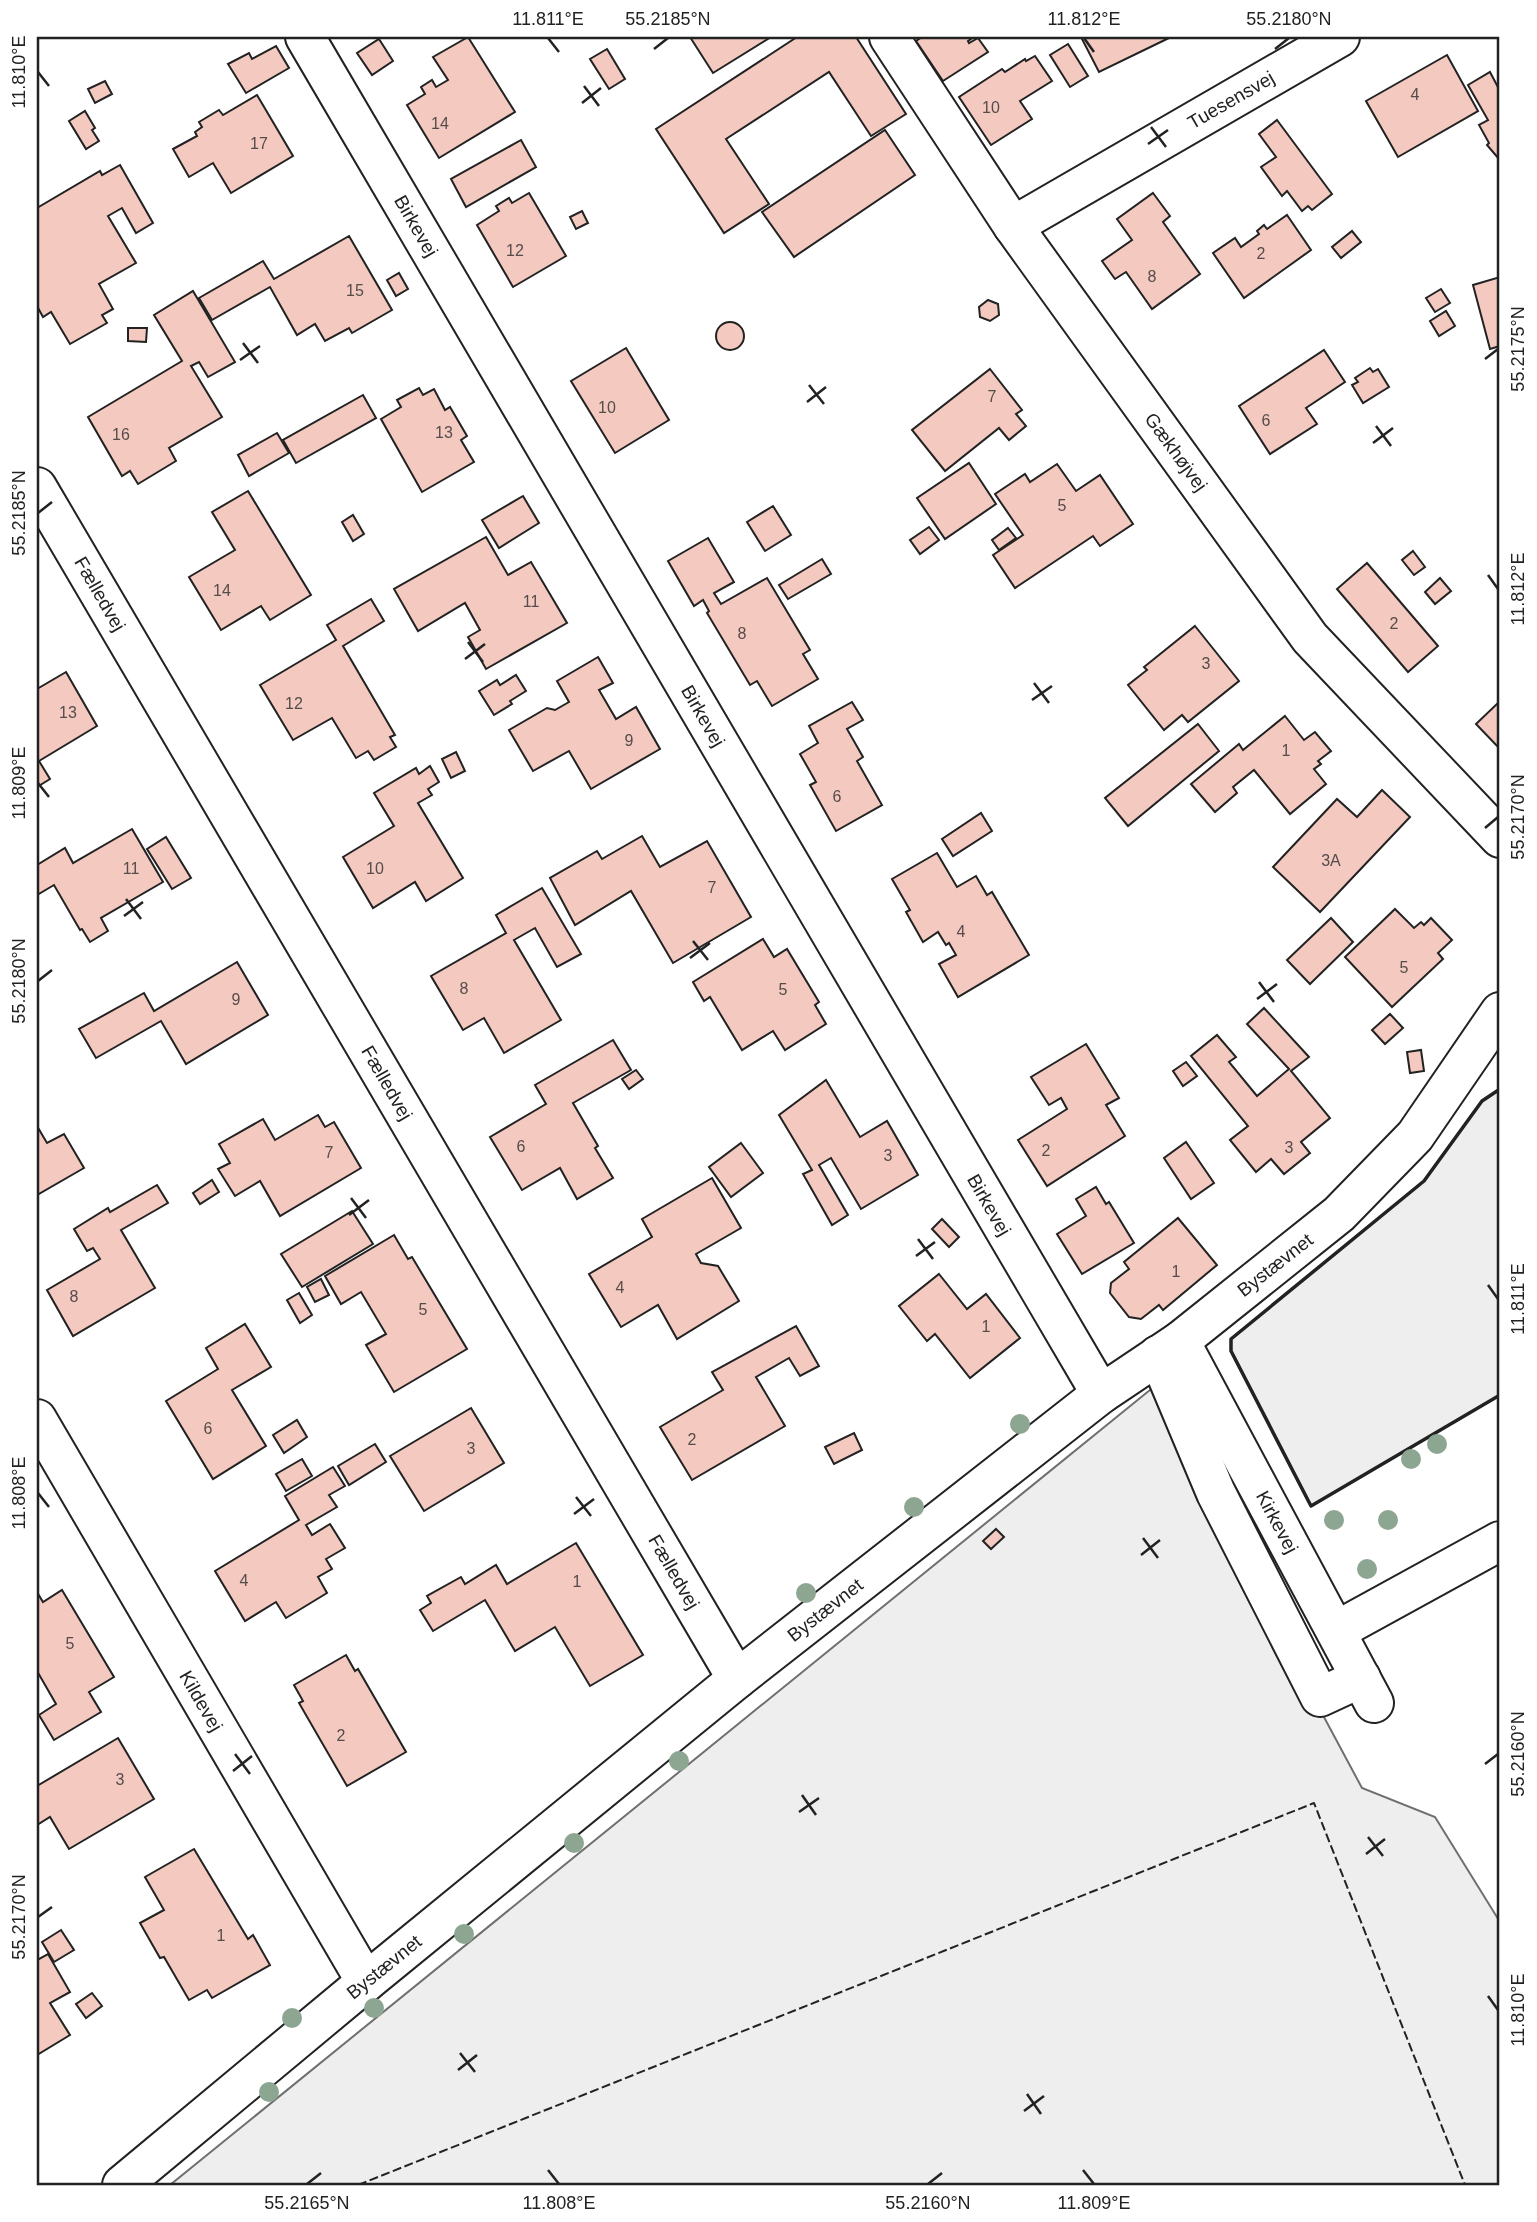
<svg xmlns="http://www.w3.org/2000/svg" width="1537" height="2222" viewBox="0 0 1537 2222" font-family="Helvetica,sans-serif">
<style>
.green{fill:#eee;stroke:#6f6f6f;stroke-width:2}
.building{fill:#f3c9c0;stroke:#222;stroke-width:2}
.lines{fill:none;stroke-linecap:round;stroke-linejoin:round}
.minor-casing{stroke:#222;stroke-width:42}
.minor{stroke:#fff;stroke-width:38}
.fence{stroke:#222;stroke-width:2;stroke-dasharray:9 3.5;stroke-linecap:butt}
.wall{stroke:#222;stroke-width:3.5}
.tree{fill:#8da692}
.ticks{fill:none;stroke:#222;stroke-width:2.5}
.labels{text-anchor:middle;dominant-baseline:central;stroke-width:5;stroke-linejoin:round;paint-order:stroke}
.number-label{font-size:16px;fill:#564c4a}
.street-label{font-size:19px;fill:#222;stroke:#fff}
.neatline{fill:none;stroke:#222;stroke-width:2.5}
.ticks-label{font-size:18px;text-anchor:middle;fill:#222}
</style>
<rect width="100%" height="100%" fill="#fff"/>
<g class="green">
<path d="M1500 1089V1395L1311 1506 1231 1351V1339L1424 1181 1482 1101Z"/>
<path d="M1161 1381 1235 1551 1362 1788 1435 1817 1500 1922V2185H170Z"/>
</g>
<g class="building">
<path d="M468 37 515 112 439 158 407 105 425 94 421 87 432 80 436 87 448 80 433 57Z"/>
<path d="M690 37H771L713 73Z"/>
<path d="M797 37H856L906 114 871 136 829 72 726 139 769 204 724 233 656 129Z"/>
<path d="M922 37H974L968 41 969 43 978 38 988 52 943 81 916 41Z"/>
<path d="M1081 37H1171L1099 72Z"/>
<path d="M379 39 393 61 372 75 357 53Z"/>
<path d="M1068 44 1088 76 1070 87 1050 55Z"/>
<path d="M276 46 289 68 246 93 228 64 249 53 252 59Z"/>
<path d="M607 49 625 79 609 89 590 59Z"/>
<path d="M1447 55 1478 111 1398 157 1366 101Z"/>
<path d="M1035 56 1052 81 1020 101 1032 119 991 145 959 97 1002 69 1005 72 1025 59 1026 61Z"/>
<path d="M1490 72 1500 91 1499 159 1487 145 1489 143 1479 125 1488 120 1468 85Z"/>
<path d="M105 81 112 94 95 103 88 89Z"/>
<path d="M257 95 293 156 231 193 213 163 189 177 173 149 197 136 195 132 202 127 199 122 219 110 223 115Z"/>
<path d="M85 111 95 128 92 130 99 141 86 149 69 121Z"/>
<path d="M1277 120 1332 194 1312 210 1308 206 1302 211 1287 191 1282 196 1261 167 1276 157 1259 134Z"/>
<path d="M885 130 915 175 794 257 762 212Z"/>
<path d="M521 140 536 167 466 207 451 179Z"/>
<path d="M120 165 153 223 136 233 122 208 108 216 136 263 99 284 113 309 102 315 107 323 70 344 51 312 43 317 37 306V208L100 171 102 175Z"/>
<path d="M529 193 566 256 513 287 477 225 499 211 496 206 509 198 512 203Z"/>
<path d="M1153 193 1170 216 1163 222 1200 274 1152 309 1126 272 1115 279 1102 261 1132 240 1117 219Z"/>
<path d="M582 211 588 223 576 229 570 217Z"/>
<path d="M1287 215 1311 250 1244 298 1213 253 1235 238 1241 247 1259 234 1257 231 1264 225 1267 229Z"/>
<path d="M1352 231 1361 242 1341 258 1332 247Z"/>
<path d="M349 236 392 310 352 333 349 328 325 341 315 324 297 335 270 287 212 320 199 298 263 261 274 279Z"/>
<path d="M399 273 408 289 396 296 387 280Z"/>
<path d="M1500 277V346L1490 349 1473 285Z"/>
<path d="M1441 289 1450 303 1435 312 1426 298Z"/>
<path d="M193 291 235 362 208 377 199 362 191 366 222 417 169 448 176 461 138 484 130 471 122 476 88 417 182 361 154 315Z"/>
<path d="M988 300 998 304 999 315 990 321 980 317 979 307Z"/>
<path d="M1446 311 1455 326 1439 336 1430 321Z"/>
<circle cx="730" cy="336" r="14"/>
<path d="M128 328H147L146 342 128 341Z"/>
<path d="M626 348 669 420 615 453 571 381Z"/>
<path d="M1324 350 1345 382 1306 408 1317 424 1270 454 1239 406Z"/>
<path d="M1370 368 1373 372 1378 369 1389 387 1363 403 1352 385 1358 382 1355 378Z"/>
<path d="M990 369 1022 410 1016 414 1026 426 1009 440 999 428 945 471 912 430Z"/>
<path d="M419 388 423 395 434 389 445 410 450 407 467 436 461 440 474 462 422 492 381 419 401 407 397 400Z"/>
<path d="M363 395 376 418 296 463 283 440Z"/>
<path d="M277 433 289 453 249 476 238 455Z"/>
<path d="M969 463 996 504 945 539 917 498Z"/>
<path d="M1057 464 1076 491 1100 475 1133 524 1100 546 1093 536 1015 588 993 555 1023 535 995 494 1025 474 1030 482Z"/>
<path d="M248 491 311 595 270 620 261 606 221 630 189 577 235 550 212 512Z"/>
<path d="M523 496 539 523 499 548 482 520Z"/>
<path d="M773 506 791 535 765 551 747 522Z"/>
<path d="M353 515 364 534 353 541 342 522Z"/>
<path d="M929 527 939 540 920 554 910 540Z"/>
<path d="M1008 528 1016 538 999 550 992 540Z"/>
<path d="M486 537 508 575 531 562 567 623 486 669 468 637 480 630 465 603 418 631 394 589Z"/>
<path d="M708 538 734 582 714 593 721 604 767 578 810 650 803 654 818 679 772 706 757 681 750 685 707 613 709 611 703 600 694 606 668 561Z"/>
<path d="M1413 551 1425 567 1414 575 1402 560Z"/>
<path d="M822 559 831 574 788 599 779 585Z"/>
<path d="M1367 563 1438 646 1408 672 1337 589Z"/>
<path d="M1440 578 1451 591 1435 604 1425 592Z"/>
<path d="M371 599 384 621 343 646 395 735 390 737 396 747 374 760 368 751 356 758 332 718 293 740 260 685 336 640 327 625Z"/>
<path d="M1195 626 1239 681 1188 722 1182 715 1164 730 1128 685 1147 670 1144 667Z"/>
<path d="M598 657 613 683 599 690 616 719 636 707 660 749 591 789 569 751 533 771 509 730 547 708 555 710 569 702 557 681Z"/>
<path d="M66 672 97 726 39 761 50 779 37 787V689Z"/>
<path d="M516 675 526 691 510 701 512 704 494 715 479 691 497 680 500 685Z"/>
<path d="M1500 701V749L1476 724Z"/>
<path d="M852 702 863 720 847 729 863 757 857 761 882 805 836 831 810 785 816 782 800 754 818 743 809 726Z"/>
<path d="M1285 716 1304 740 1315 732 1331 751 1318 761 1321 764 1314 769 1326 784 1290 814 1254 770 1233 787 1237 793 1215 812 1191 784 1239 744 1243 750Z"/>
<path d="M1198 724 1219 751 1128 826 1105 798Z"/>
<path d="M456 752 465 771 451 778 442 759Z"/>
<path d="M430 766 439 782 428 789 432 795 418 803 463 878 426 901 415 882 373 908 343 857 394 826 374 793 416 768 419 774Z"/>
<path d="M1382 790 1410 817 1320 912 1273 867 1337 799 1357 817Z"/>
<path d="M981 813 992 831 953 856 942 839Z"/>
<path d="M132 829 163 882 101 918 108 931 90 942 82 929 80 930 54 885 37 895V865L65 848 73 863Z"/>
<path d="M642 836 660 867 707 841 751 917 673 963 631 891 575 925 550 878 597 851 602 859Z"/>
<path d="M166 837 191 878 172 889 147 849Z"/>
<path d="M937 853 957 887 976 876 987 895 992 892 1029 955 958 997 939 964 956 955 949 943 946 945 938 932 923 942 906 912 910 910 892 879Z"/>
<path d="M542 888 581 954 557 967 535 928 514 940 561 1020 504 1053 484 1018 463 1030 431 976 506 933 496 915Z"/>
<path d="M1395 909 1414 928 1421 922 1424 925 1431 918 1452 940 1438 953 1443 959 1392 1007 1345 957Z"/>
<path d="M1331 918 1353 942 1310 984 1287 960Z"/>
<path d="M763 939 774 957 787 949 819 1002 815 1005 826 1024 785 1050 773 1031 742 1050 710 997 704 1001 693 982Z"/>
<path d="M237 962 268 1015 186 1064 161 1021 96 1058 79 1029 144 993 154 1011Z"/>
<path d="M1264 1008 1309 1057 1291 1071 1330 1118 1301 1142 1310 1153 1284 1174 1271 1159 1256 1172 1230 1140 1248 1126 1191 1056 1217 1035 1236 1057 1229 1062 1257 1096 1289 1069 1247 1024Z"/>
<path d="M1390 1014 1403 1028 1385 1044 1372 1030Z"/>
<path d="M613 1040 631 1070 573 1103 598 1146 595 1148 613 1178 577 1199 560 1168 522 1190 490 1137 546 1104 535 1085Z"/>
<path d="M1086 1044 1119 1098 1106 1105 1125 1136 1047 1186 1018 1140 1067 1109 1061 1098 1049 1105 1031 1077Z"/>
<path d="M1421 1050 1424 1071 1410 1073 1407 1052Z"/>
<path d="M1186 1062 1197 1076 1183 1086 1173 1071Z"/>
<path d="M636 1070 643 1079 629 1089 622 1079Z"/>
<path d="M826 1080 860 1137 887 1121 918 1175 861 1209 831 1158 819 1165 848 1215 832 1225 803 1174 812 1170 779 1115Z"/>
<path d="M318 1115 325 1127 334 1122 361 1168 280 1216 260 1181 235 1196 218 1169 230 1163 219 1144 263 1119 275 1140Z"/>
<path d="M37 1126 47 1143 64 1134 84 1168 37 1195Z"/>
<path d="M1186 1142 1214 1183 1191 1199 1164 1158Z"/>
<path d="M741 1143 763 1173 731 1197 709 1167Z"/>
<path d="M712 1178 741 1228 696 1254 701 1263 718 1266 739 1301 677 1339 658 1305 621 1327 589 1274 652 1237 642 1219Z"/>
<path d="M212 1180 219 1192 200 1204 193 1193Z"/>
<path d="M157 1185 168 1203 121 1230 155 1288 73 1336 47 1290 100 1259 93 1248 87 1251 74 1229 108 1208 110 1212Z"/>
<path d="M1096 1187 1106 1204 1109 1202 1134 1243 1082 1274 1057 1234 1086 1216 1076 1199Z"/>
<path d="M352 1211 373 1244 302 1287 281 1254Z"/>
<path d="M1178 1218 1217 1265 1163 1310 1159 1305 1141 1319 1129 1317 1110 1293 1111 1283 1129 1269 1124 1262Z"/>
<path d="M942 1219 959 1237 949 1247 932 1229Z"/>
<path d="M394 1235 408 1259 412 1257 467 1349 394 1392 366 1345 386 1334 361 1292 341 1304 325 1276Z"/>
<path d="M939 1274 967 1309 986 1294 1020 1338 970 1378 935 1334 927 1341 899 1306Z"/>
<path d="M321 1279 329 1295 315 1302 307 1287Z"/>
<path d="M299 1293 312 1315 300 1323 287 1300Z"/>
<path d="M245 1324 271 1367 232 1390 266 1446 213 1479 166 1401 218 1369 206 1348Z"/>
<path d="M796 1326 819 1366 800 1376 789 1358 756 1377 785 1426 692 1480 660 1427 723 1390 712 1372Z"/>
<path d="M471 1408 504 1463 424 1511 390 1456Z"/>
<path d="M297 1420 307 1437 284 1453 273 1435Z"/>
<path d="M854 1433 862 1450 834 1464 825 1447Z"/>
<path d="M375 1444 386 1462 349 1485 338 1466Z"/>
<path d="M302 1459 312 1476 286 1491 276 1474Z"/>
<path d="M333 1467 345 1486 329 1495 337 1507 306 1525 312 1535 330 1524 345 1548 326 1559 332 1569 318 1577 327 1593 286 1618 276 1602 245 1621 215 1571 299 1520 285 1496Z"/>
<path d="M996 1529 1004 1537 991 1549 983 1541Z"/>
<path d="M576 1543 643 1655 590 1686 555 1627 515 1651 485 1600 433 1631 420 1610 431 1603 427 1596 461 1577 465 1584 496 1565 507 1584Z"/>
<path d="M62 1590 114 1677 89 1692 101 1712 54 1740 39 1715 56 1704 37 1671V1592L43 1602Z"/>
<path d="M346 1655 355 1671 358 1669 406 1752 347 1786 299 1703 303 1701 294 1685Z"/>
<path d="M118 1738 154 1799 69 1849 50 1817 37 1825V1786Z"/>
<path d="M194 1849 248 1939 253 1935 270 1965 212 1998 207 1990 189 2000 164 1957 160 1958 140 1923 164 1910 145 1877Z"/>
<path d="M61 1930 74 1950 54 1962 42 1942Z"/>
<path d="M48 1954 70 1992 50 2003 70 2035 37 2055V1960Z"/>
<path d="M92 1993 102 2006 86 2018 76 2004Z"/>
</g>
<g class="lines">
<defs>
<g id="minor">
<path d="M305 37 1101 1394"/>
<path d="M889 37 1013 226 1310 638 1500 838"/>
<path d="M1013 226 1340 37"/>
<path d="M37 487 737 1679"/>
<path d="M1180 1341 1374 1703"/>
<path d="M1158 1355 1216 1493 1320 1697 1361 1678"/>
<path d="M37 1419 366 1982"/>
<path d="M1336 1631 1500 1541"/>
<path d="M122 2185 366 1982 737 1679 1101 1394 1180 1341 1339 1214 1415 1136 1500 1012"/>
</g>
</defs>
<use href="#minor" class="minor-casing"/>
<use href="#minor" class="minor"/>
<path class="fence" d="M358 2185 1314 1803 1465 2185"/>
<path class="wall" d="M1500 1089 1482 1101 1424 1181 1231 1339V1351L1311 1506 1500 1395"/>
</g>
<g class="tree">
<circle cx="1020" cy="1424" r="10"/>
<circle cx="1437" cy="1444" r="10"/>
<circle cx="1411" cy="1459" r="10"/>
<circle cx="914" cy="1507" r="10"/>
<circle cx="1334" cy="1520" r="10"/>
<circle cx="1388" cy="1520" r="10"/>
<circle cx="1367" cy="1569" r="10"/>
<circle cx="806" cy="1593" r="10"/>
<circle cx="679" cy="1761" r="10"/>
<circle cx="574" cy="1843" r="10"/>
<circle cx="464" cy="1934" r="10"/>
<circle cx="374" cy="2008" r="10"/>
<circle cx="292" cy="2018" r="10"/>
<circle cx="269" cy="2092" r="10"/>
</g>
<path class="ticks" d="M548 38 559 52M1084 38 1094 52M654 49 668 38M1275 49 1289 38M38 72 49 86M584 86 599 106M582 103 601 88M1151 127 1166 147M1148 144 1168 130M243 343 258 363M1485 359 1498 349M240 360 260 346M809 385 824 404M807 402 826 387M1376 426 1391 446M1373 443 1393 428M38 513 52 502M1488 575 1498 589M468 642 483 662M465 659 485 644M1034 683 1049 703M1032 700 1052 686M38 783 49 797M1485 828 1498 817M126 899 141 919M124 916 143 902M693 941 708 960M690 958 710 943M38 981 52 970M1259 982 1274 1002M1257 999 1277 984M351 1198 366 1218M349 1215 369 1200M918 1239 933 1259M916 1256 935 1242M1488 1285 1498 1299M38 1493 49 1507M576 1497 591 1516M574 1514 594 1499M1143 1538 1158 1558M1141 1555 1160 1540M235 1754 250 1774M1485 1764 1498 1754M233 1771 252 1756M802 1795 816 1815M799 1812 819 1798M1368 1837 1383 1856M1366 1854 1385 1839M38 1917 52 1907M1488 1996 1498 2010M460 2053 475 2072M458 2070 477 2055M1027 2094 1041 2114M1024 2111 1044 2096M548 2170 559 2184M1083 2170 1094 2184M307 2184 321 2173M928 2184 942 2173"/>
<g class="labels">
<g class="number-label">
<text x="1415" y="94">4</text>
<text x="991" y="107">10</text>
<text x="440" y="123">14</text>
<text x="259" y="143">17</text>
<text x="515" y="250">12</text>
<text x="1261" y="253">2</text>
<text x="1152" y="276">8</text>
<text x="355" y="290">15</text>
<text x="992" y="396">7</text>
<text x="607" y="407">10</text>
<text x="1266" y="420">6</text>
<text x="444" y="432">13</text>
<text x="121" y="434">16</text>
<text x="1062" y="505">5</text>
<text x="222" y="590">14</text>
<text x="531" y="601">11</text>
<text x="1394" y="623">2</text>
<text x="742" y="633">8</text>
<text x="1206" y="663">3</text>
<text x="294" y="703">12</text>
<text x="68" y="712">13</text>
<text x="629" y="740">9</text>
<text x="1286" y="750">1</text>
<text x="837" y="796">6</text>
<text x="1331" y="860">3A</text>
<text x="131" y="868">11</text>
<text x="375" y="868">10</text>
<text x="712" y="887">7</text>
<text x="961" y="931">4</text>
<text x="1404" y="967">5</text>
<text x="464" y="988">8</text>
<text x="783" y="989">5</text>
<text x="236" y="999">9</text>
<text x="521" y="1146">6</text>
<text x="1289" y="1147">3</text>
<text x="1046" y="1150">2</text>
<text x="329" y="1152">7</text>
<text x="888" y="1155">3</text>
<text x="1176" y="1271">1</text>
<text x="620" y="1287">4</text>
<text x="74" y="1296">8</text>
<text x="423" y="1309">5</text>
<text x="986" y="1326">1</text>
<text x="208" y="1428">6</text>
<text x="692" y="1439">2</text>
<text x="471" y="1448">3</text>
<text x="244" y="1580">4</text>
<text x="577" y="1581">1</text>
<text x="70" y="1643">5</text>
<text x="341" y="1735">2</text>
<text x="120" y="1779">3</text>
<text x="221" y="1935">1</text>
</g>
<g class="street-label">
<text transform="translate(1231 100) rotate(-30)">Tuesensvej</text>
<text transform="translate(416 226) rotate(60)">Birkevej</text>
<text transform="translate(1176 452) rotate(54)">Gækhøjvej</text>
<text transform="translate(100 594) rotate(60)">Fælledvej</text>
<text transform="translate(703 716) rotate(60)">Birkevej</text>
<text transform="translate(387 1083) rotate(60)">Fælledvej</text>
<text transform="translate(989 1205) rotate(60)">Birkevej</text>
<text transform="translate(1275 1265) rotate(-38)">Bystævnet</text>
<text transform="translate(1277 1522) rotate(62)">Kirkevej</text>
<text transform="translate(674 1572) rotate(60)">Fælledvej</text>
<text transform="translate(825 1610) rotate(-38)">Bystævnet</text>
<text transform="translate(201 1701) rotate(60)">Kildevej</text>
<text transform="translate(384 1967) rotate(-39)">Bystævnet</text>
</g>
</g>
<rect width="1537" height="2222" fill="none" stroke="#ffffff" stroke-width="77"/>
<rect x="38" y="38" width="1460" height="2146" class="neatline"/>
<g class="ticks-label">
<text x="548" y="25">11.811°E</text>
<text x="668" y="25">55.2185°N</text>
<text x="1084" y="25">11.812°E</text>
<text x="1289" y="25">55.2180°N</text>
<text transform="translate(19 72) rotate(-90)" y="6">11.810°E</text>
<text transform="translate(1518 349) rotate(-90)" y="6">55.2175°N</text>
<text transform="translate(19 513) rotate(-90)" y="6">55.2185°N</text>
<text transform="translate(1518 589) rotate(-90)" y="6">11.812°E</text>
<text transform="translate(19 783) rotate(-90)" y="6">11.809°E</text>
<text transform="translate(1518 817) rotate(-90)" y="6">55.2170°N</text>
<text transform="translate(19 981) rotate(-90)" y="6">55.2180°N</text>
<text transform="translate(1518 1299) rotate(-90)" y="6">11.811°E</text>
<text transform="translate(19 1493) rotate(-90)" y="6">11.808°E</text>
<text transform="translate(1518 1754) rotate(-90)" y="6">55.2160°N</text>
<text transform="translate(19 1917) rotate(-90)" y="6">55.2170°N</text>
<text transform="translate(1518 2010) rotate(-90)" y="6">11.810°E</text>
<text x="307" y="2209">55.2165°N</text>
<text x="559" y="2209">11.808°E</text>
<text x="928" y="2209">55.2160°N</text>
<text x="1094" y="2209">11.809°E</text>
</g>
</svg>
